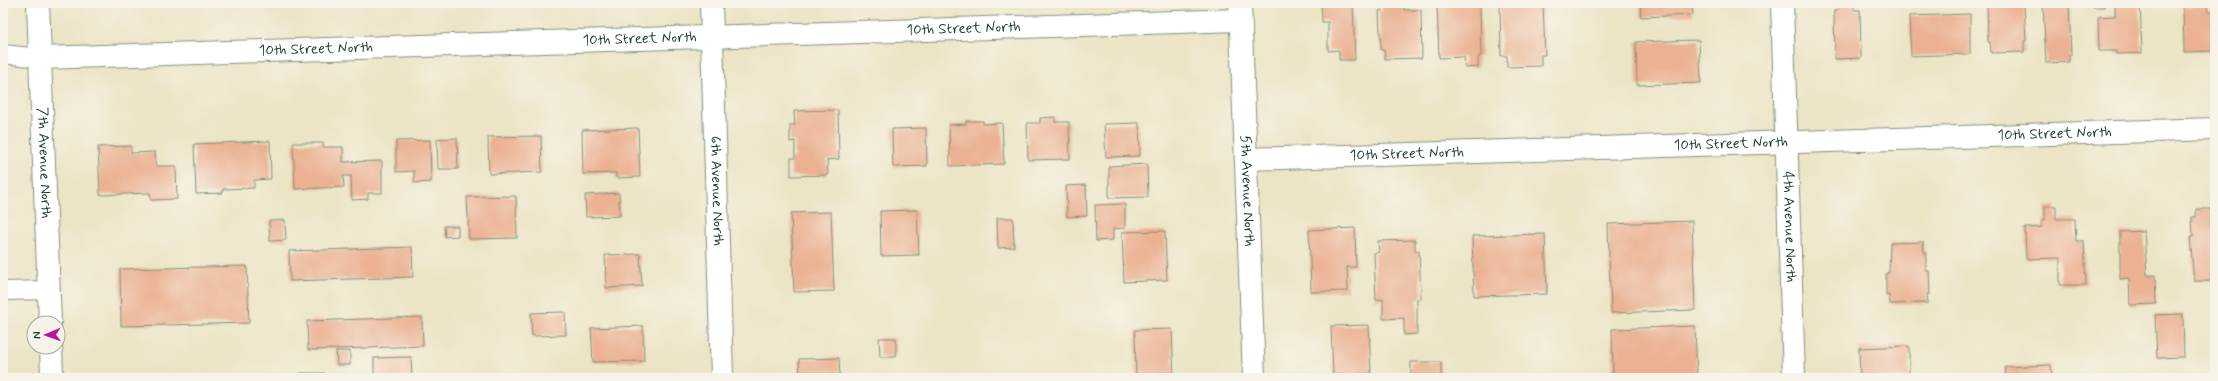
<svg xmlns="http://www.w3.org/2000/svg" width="2218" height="381" viewBox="0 0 2218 381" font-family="Mynerve,sans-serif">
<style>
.building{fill:#ebb192}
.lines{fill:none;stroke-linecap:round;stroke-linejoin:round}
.lane-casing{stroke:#85907c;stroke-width:20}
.street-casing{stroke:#85907c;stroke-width:24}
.lane{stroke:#fff;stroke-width:18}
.street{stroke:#fff;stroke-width:22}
.labels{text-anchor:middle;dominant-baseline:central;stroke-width:3.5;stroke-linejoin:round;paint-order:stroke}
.street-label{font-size:15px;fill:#1f3d34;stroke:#f7f3e8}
</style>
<rect width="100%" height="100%" fill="#f7f3e8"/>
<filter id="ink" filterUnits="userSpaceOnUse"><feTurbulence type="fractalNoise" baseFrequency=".025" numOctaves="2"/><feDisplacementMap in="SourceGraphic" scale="8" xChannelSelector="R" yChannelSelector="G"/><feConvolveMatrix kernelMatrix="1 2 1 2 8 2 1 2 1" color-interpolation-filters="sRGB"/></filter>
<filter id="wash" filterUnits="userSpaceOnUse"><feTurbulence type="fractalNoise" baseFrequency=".012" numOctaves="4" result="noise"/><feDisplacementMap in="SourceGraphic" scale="16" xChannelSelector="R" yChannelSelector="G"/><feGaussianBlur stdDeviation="0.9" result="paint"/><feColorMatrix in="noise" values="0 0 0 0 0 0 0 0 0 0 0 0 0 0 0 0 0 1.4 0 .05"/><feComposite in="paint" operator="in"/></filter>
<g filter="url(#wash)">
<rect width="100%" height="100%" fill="#ebe4c5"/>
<g id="blocks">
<g class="building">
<path d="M1321 3H1353L1355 60H1339V50L1328 51V22H1322Z"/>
<path d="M1382 3H1404V10H1421L1422 58 1385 59 1384 50H1381L1379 11H1382Z"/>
<path d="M1437 3H1480L1481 56 1478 57V67L1465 68 1464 57 1439 58Z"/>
<path d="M1500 3H1543L1545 55H1541V66L1507 67V56H1501Z"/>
<path d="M1640 3H1692L1693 15 1641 17Z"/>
<path d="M1837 3H1854V10H1860L1861 58 1835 59 1834 11 1838 10Z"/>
<path d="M1987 3H2024L2026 41H2024V52L1991 53 1990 42H1988Z"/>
<path d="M2043 3H2069L2071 55H2069V62L2046 63Z"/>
<rect x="2094" y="3" width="10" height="4"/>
<path d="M2115 3H2140L2142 53 2116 54V51H2099L2098 17 2115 16Z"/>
<path d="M2208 5 2209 12H2215V51L2184 52 2183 6Z"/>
<path d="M1970 14V54L1911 56 1909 16Z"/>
<path d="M1699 40 1701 83 1637 85 1636 42Z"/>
<path d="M838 110 839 159 827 160 828 175 791 176V158H795V141L790 142V125H795L794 111Z"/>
<path d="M1055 117V122H1069L1070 159 1028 160 1027 123H1040V118Z"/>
<path d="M966 121H983V124L1002 123 1004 164 950 166 949 125 966 124Z"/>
<path d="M1139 123 1140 156 1106 157 1104 124Z"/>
<path d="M638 128 640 177 616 178V173L583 174 582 130Z"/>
<path d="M926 128 927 166 893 167 892 129Z"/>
<path d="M541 136 542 172 489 174 488 137Z"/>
<path d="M457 138 458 169H438L437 139Z"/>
<path d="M430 140 431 182 414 183V171L396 172V141Z"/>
<path d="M270 141 271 179 254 180V188L223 189V193L196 194 194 144Z"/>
<path d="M293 143H323V147H343V162L382 161V193H368V199L352 200 351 176H343L344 187 295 189Z"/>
<path d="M131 146V153L155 152 156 166H176L177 199 151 200 150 193 100 195 98 147Z"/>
<path d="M1147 164 1148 197 1109 198V166Z"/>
<path d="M1086 185 1087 216 1067 217 1066 186Z"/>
<path d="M619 193 620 216 586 217 585 195Z"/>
<path d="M516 196 517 238 469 239 467 197Z"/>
<path d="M1125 204V228L1113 229V240L1096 241 1095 205Z"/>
<path d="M2045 206H2056V219H2075L2076 241H2084L2086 285H2060V258L2026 259 2025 228 2042 227V220H2045Z"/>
<path d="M2196 209H2215V281H2194L2190 237H2193L2192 217H2196Z"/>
<path d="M917 210 919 255 881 256 880 211Z"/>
<path d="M831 212 834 291 794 292 791 213Z"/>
<path d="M997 218H1013L1014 247 998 248Z"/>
<path d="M285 220 286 240 270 241 269 221Z"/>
<path d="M1692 221 1695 310 1611 313 1608 224Z"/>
<path d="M444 226H458V236L445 237Z"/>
<path d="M1355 228 1356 267H1347L1348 291 1311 292 1309 230Z"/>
<path d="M1165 231 1167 280 1124 282 1122 232Z"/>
<path d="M2144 231 2147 275H2155L2156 304 2130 305 2129 278 2120 279V232Z"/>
<path d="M1545 234 1547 294 1474 296 1472 236Z"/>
<path d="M1415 240V251H1419L1421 299H1417V334L1404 335V318L1383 319V299L1376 300 1374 253 1379 252 1378 241Z"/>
<path d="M1923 242 1924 252H1926V271H1929L1930 294H1927L1928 303 1890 304 1889 295 1886 296V273H1889L1890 243Z"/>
<path d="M412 247 413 277 290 281 289 251Z"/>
<path d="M640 254 642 286 606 288 605 255Z"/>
<path d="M247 266 249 323 121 326 120 269Z"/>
<path d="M565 312 566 335 532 336 531 313Z"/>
<path d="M2183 314 2184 357 2157 358 2155 315Z"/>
<path d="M422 317 423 346 308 350 307 321Z"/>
<path d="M1369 325 1371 374 1333 375 1331 326Z"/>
<path d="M643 326 644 361 593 362 591 328Z"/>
<path d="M1695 326 1697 378H1613L1612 329Z"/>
<path d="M1172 329 1174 378H1136L1135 330Z"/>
<path d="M879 338H896V357H880Z"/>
<path d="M1909 346V378H1860L1859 348Z"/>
<path d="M336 351H350V365H337Z"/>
<path d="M411 357 412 378H374V358Z"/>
<path d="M839 358 840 378H800L799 359Z"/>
<rect x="1411" y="362" width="30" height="16"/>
<path d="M2051 365 2052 378H2006L2005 367Z"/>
<rect x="301" y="373" width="23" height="5"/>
</g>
</g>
</g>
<g filter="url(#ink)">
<use href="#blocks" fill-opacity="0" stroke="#85907c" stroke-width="1"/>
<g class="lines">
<defs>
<g id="lane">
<path d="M3 54 40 58"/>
<path d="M3 291 49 290"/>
</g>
<g id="street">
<path id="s1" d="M38 3 50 323"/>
<path id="s2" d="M711 3 722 378"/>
<path id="s3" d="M1240 3 1254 378"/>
<path id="s4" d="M1782 3 1794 378"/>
<path id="s5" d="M40 58 1240 20"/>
<path id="s6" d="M1246 159 2215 129"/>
<path d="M51 347 52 378"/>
</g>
</defs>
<use href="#lane" class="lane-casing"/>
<use href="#street" class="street-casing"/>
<use href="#lane" class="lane"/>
<use href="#street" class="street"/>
</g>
</g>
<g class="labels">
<g class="street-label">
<text stroke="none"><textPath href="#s5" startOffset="924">10th Street North</textPath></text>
<text stroke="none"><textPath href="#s5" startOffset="600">10th Street North</textPath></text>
<text stroke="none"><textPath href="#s5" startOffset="276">10th Street North</textPath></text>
<text stroke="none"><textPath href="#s6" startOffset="809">10th Street North</textPath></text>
<text stroke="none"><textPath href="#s6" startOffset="485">10th Street North</textPath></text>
<text stroke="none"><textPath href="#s6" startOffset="161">10th Street North</textPath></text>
<text stroke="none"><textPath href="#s1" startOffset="160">7th Avenue North</textPath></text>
<text stroke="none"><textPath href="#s2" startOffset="188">6th Avenue North</textPath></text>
<text stroke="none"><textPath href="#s3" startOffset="188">5th Avenue North</textPath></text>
<text stroke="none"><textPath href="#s4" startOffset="224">4th Avenue North</textPath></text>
</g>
</g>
<rect width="2218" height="381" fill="none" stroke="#f7f3e8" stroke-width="16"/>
<g transform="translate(46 335) rotate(268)"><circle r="19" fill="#f7f3e8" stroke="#a1aaa0"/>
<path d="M0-3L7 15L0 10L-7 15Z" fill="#b5179e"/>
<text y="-6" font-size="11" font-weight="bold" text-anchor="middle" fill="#1f3d34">N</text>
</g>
</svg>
